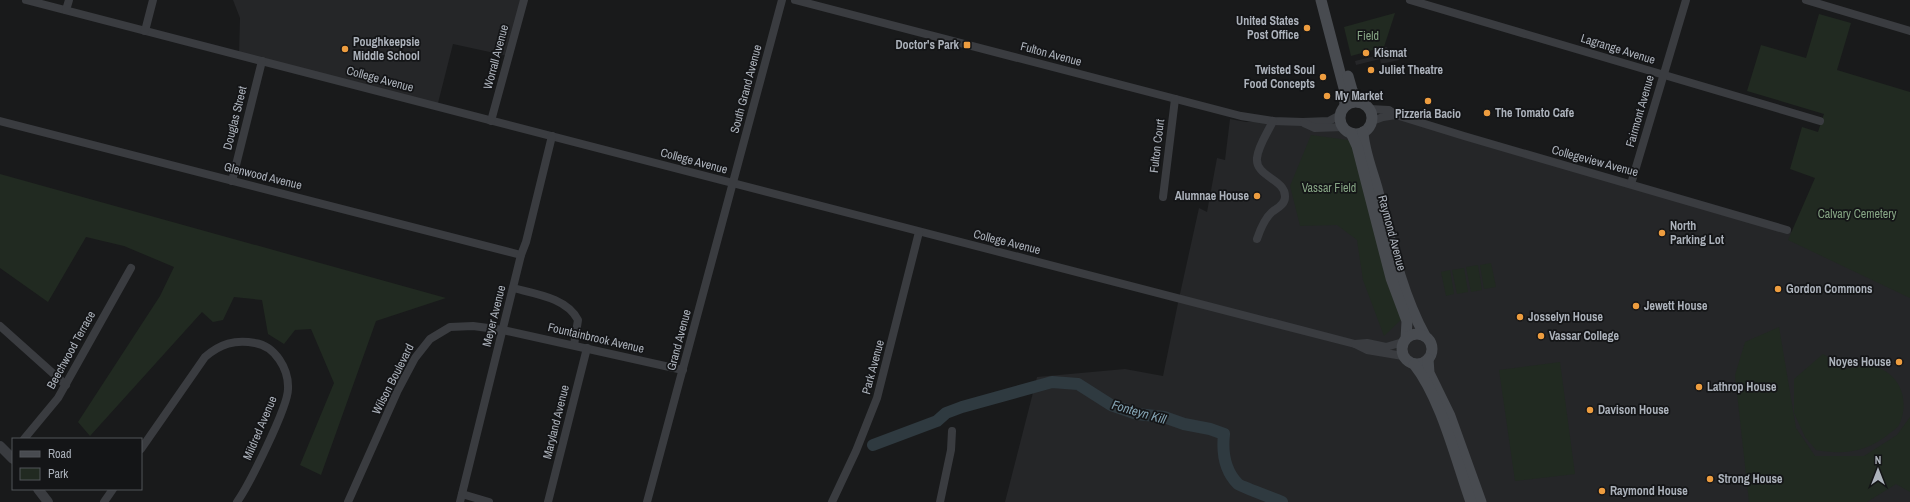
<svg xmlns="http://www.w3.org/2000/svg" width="1910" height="502" viewBox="0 0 1910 502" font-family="'Archivo Narrow',sans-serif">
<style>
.built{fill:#252628}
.green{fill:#212a21}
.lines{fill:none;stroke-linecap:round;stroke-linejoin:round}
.river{stroke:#2f3a40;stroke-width:12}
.minor{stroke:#3a3c40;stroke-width:8}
.tertiary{stroke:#3a3c40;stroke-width:10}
.secondary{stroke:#484b50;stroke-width:11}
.poi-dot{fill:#ee9d3f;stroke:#141517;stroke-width:1.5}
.labels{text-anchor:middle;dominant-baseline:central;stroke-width:3.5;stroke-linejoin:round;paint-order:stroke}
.poi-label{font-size:12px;font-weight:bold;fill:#acb2bb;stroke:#141517;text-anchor:start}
.park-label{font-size:12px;fill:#86a584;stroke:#141517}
.street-label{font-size:12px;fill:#acb2bb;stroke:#141517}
.water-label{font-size:13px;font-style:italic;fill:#84a4b4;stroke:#141517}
</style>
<rect width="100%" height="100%" fill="#191a1b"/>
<g class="built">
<path d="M233 0H521L508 56 453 44 437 107 239 55 240 18Z"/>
<path d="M1387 47 1389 53 1398 55 1399 60 1381 64 1380 59 1356 65 1355 61 1379 55 1378 48Z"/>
<path d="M1395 116 1788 230 1910 292V502H1005L1037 377 1125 369 1163 376 1178 303 1199 208 1207 212 1217 158 1225 160 1230 119 1246 122 1269 121 1336 129 1360 134 1373 123Z"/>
</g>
<g class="green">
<path d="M1395 13 1384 47 1351 56 1344 27Z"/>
<path d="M1819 14 1851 23 1837 70 1910 92V298L1788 240 1815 178 1790 169 1802 127 1818 132 1824 114 1747 91 1761 45 1806 58Z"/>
<path d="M1311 135 1348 140 1359 155 1403 318 1384 336 1363 280 1357 240 1337 225 1300 226 1290 186Z"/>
<path d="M0 174 446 298 376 321 321 475 300 465 334 383 311 329 295 330 284 344 268 334 262 300 234 297 223 320 213 322 202 312 90 436 78 422 160 296 174 267 124 246 86 237 48 302 0 268Z"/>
<path d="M1491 263 1496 287 1484 289 1480 265Z"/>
<path d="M1478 265 1482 290 1471 292 1466 267Z"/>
<path d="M1464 268 1468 292 1457 294 1452 270Z"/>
<path d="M1450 270 1454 294 1446 296 1441 272Z"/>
<path d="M1779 327 1796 428 1815 456H1864L1897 435 1910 417V492L1896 484 1867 502H1749L1735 375 1745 342Z"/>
<path d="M1823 354 1847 369C1857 367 1868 365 1878 368 1901 375 1910 403 1899 425 1897 428 1893 431 1890 433 1868 452 1844 455 1816 450L1805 437 1794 413V379Z"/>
<path d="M1560 362 1575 474 1515 481 1499 370Z"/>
</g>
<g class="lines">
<path class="river" d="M873 445 937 421 946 413 962 407 1052 382 1078 384 1111 405 1137 414 1164 417 1184 424 1210 429 1224 434C1222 452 1225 471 1238 484 1240 486 1275 499 1282 502"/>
<g class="minor">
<path d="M26 0 1355 344"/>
<path d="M795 0 1241 116 1273 121 1303 122 1329 121 1340 115"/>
<path d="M1410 0 1820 121"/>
<path d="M1806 0 1910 31"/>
<path d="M66 10 69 0"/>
<path d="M145 31 153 0"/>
<path d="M1369 109 1389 110 1396 115 1383 117 1372 121"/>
<path d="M1396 115 1464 136 1787 230"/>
<path d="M0 121 521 255"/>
<path d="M491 121 524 0"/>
<path d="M1304 123 1315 128 1343 127"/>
<path d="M232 181 262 61"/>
<path d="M1631 184 1686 0"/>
<path d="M1163 197 1175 99"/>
<path d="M1257 239C1260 230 1264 219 1272 212 1277 208 1285 205 1285 197 1286 179 1255 177 1257 158 1258 146 1268 132 1273 121"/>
<path d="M513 288C536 294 567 298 578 320L574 345"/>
<path d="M0 326 66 385"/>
<path d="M1403 356 1367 350 1355 344 1367 343 1386 347 1403 342"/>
<path d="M24 439 58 398 131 268"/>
<path d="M141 449 205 357C220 344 235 339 255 343 275 346 289 369 288 389 288 407 249 485 237 502"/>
<path d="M462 494 489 502"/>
<path d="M104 502 113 489"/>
<path d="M348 502 397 392 415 358 430 339 450 327 473 326 503 330 683 370"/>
<path d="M460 502 521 255 526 242 552 136"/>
<path d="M548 502 587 348"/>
<path d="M647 502 782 0"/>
<path d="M832 502 856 451 877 398 919 232"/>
<path d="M940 502 951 450 952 431"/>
</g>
<g class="tertiary">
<path d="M0 446 13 459"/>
<path d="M38 489 48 502"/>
</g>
<g class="secondary">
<path d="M1321 0 1344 88 1345 106"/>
<path d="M1348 76 1352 90 1358 102"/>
<circle cx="1356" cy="118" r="16"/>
<path d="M1363 132C1364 151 1372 170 1377 188 1390 238 1400 290 1425 336"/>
<path d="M1351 133 1357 146 1391 278 1407 321 1406 339"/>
<circle cx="1417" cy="349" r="15"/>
<path d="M1428 359 1429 373 1450 416 1481 502"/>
<path d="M1414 364C1441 398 1456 460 1471 502"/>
</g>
</g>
<g class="poi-dot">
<circle cx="1307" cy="28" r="4"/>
<rect x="963" y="41" width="8" height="8" rx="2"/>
<circle cx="345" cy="49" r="4"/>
<circle cx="1366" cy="53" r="4"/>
<circle cx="1371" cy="70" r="4"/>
<circle cx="1323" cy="77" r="4"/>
<circle cx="1327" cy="96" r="4"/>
<circle cx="1428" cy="101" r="4"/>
<circle cx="1487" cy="113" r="4"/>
<circle cx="1257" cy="196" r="4"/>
<circle cx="1662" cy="233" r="4"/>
<circle cx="1778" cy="289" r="4"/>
<circle cx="1636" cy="306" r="4"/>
<circle cx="1520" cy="317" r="4"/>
<circle cx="1541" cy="336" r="4"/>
<circle cx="1899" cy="362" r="4"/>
<circle cx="1699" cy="387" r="4"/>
<circle cx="1590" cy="410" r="4"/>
<circle cx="1710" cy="479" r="4"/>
<circle cx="1602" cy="491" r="4"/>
</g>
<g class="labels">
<g class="poi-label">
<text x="1299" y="21" text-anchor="end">United States<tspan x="1299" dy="14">Post Office</tspan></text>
<text x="353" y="42">Poughkeepsie<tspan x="353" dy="14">Middle School</tspan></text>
<text x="959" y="45" text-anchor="end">Doctor's Park</text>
<text x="1374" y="53">Kismat</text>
<text x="1315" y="70" text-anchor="end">Twisted Soul<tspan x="1315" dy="14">Food Concepts</tspan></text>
<text x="1379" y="70">Juliet Theatre</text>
<text x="1335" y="96">My Market</text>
<text x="1495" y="113">The Tomato Cafe</text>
<text x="1428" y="114" text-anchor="middle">Pizzeria Bacio</text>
<text x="1249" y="196" text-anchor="end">Alumnae House</text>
<text x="1670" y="226">North<tspan x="1670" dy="14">Parking Lot</tspan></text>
<text x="1786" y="289">Gordon Commons</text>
<text x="1644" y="306">Jewett House</text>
<text x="1528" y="317">Josselyn House</text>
<text x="1549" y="336">Vassar College</text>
<text x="1891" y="362" text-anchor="end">Noyes House</text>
<text x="1707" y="387">Lathrop House</text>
<text x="1598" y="410">Davison House</text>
<text x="1718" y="479">Strong House</text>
<text x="1610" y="491">Raymond House</text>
</g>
<g class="park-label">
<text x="1368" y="36">Field</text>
<text x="1329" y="188">Vassar Field</text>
<text x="1857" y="214">Calvary Cemetery</text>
</g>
<g class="street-label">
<text transform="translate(1618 49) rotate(17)">Lagrange Avenue</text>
<text transform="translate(1051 54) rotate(15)">Fulton Avenue</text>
<text transform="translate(496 57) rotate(-75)">Worrall Avenue</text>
<text transform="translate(380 79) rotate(15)">College Avenue</text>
<text transform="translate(746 89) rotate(-75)">South Grand Avenue</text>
<text transform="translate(1640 111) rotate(-74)">Fairmont Avenue</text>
<text transform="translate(235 118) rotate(-76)">Douglas Street</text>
<text transform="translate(1157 146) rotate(-83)">Fulton Court</text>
<text transform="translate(694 161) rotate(15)">College Avenue</text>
<text transform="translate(1595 161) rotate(15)">Collegeview Avenue</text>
<text transform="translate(263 176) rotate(14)">Glenwood Avenue</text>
<text transform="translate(1392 233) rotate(75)">Raymond Avenue</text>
<text transform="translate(1007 242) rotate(14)">College Avenue</text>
<text transform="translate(494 316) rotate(-76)">Meyer Avenue</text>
<text transform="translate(596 338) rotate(13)">Fountainbrook Avenue</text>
<text transform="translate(679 340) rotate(-75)">Grand Avenue</text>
<text transform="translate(71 350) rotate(-61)">Beechwood Terrace</text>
<text transform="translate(873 367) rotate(-75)">Park Avenue</text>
<text transform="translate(393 379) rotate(-63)">Wilson Boulevard</text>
<text transform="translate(556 422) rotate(-76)">Maryland Avenue</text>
<text transform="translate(260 428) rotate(-67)">Mildred Avenue</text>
</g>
<g class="water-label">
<text transform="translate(1139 412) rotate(16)">Fonteyn Kill</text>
</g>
</g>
<rect x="12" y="438" width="130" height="52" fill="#141517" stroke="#515459"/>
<rect x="20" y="451" width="20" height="6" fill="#484b50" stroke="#515459"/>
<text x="48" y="458" font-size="12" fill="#acb2bb">Road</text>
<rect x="20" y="468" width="20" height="12" fill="#212a21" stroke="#515459"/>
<text x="48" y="478" font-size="12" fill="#acb2bb">Park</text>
<g transform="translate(1878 470)" stroke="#141517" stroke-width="3" paint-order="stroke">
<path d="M0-3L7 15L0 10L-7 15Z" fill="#acb2bb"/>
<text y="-6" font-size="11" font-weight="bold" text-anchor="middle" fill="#acb2bb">N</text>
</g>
</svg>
